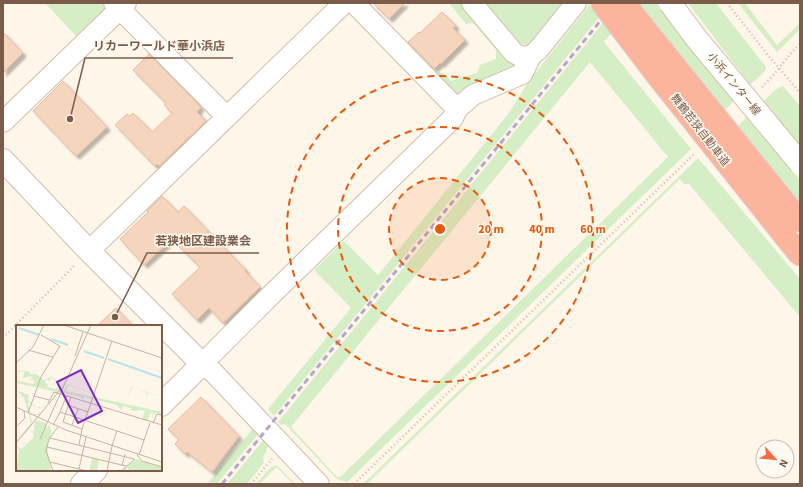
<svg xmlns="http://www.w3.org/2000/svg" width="803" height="487" viewBox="0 0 803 487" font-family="'Source Sans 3','Noto Sans JP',sans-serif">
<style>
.green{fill:#d6eec6;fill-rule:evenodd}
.building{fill:#f6d5bf;stroke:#eabb9e;filter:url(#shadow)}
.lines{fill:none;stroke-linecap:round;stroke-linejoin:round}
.minor-casing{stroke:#d2bead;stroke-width:22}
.tertiary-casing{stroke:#d2bead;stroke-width:24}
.path{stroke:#dbb8a1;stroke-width:2.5;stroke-dasharray:1 3;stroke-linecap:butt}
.minor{stroke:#fff;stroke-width:20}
.tertiary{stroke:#fff;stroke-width:22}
.rail{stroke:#b9a5ca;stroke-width:3;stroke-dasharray:6 4;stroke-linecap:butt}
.secondary-bridge-casing{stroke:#d8c0ad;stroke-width:24;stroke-linecap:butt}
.motorway-bridge-casing{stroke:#ddd5d0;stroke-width:24;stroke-linecap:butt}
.secondary-bridge{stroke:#fff;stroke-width:22}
.motorway-bridge{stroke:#fcb59c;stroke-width:22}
.ring{fill:none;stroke:#e8590c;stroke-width:2;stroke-dasharray:7 5}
.labels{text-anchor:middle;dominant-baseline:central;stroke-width:3;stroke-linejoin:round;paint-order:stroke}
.street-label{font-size:11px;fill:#7b5c4a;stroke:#fffaf1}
.inset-river{fill:none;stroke:#bbe3ea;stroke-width:2}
.inset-road{fill:none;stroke:#c6b3a4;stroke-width:1}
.view{fill:#7b2cbf;fill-opacity:0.15;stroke:#7b2cbf;stroke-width:2}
.inset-edge{fill:none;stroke:#7b5c4a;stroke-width:2}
.centre{fill:#e8590c;stroke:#fffaf1;stroke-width:2}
.ring-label{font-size:12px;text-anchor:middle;font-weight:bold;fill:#e8590c;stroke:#fffaf1;stroke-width:3;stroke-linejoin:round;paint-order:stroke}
.leader{fill:none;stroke:#7b5c4a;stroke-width:1.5}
.callout-dot{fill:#7b5c4a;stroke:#fffaf1;stroke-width:1.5}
.callout-label{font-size:12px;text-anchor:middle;font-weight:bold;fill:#7b5c4a;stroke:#fffaf1;stroke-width:3;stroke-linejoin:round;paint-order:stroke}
</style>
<defs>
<filter id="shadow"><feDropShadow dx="3.5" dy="3.5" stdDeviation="1" flood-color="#0004"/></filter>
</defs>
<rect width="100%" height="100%" fill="#fef6e9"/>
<g class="green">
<path d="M45 3H106L107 10 78 38Z"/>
<path d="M449 3H465L515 63 516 67 467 86 456 95 435 75 439 72 445 74 451 81 477 73 480 65 496 59V50L473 23 466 24Z"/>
<path d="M480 3H562L528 45 514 44Z"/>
<path d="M591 3H611L274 416 268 409 351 308 314 270 344 241 378 275 509 113 528 82Z"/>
<path d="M619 3H657L710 72 734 101 721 114 634 6 604 42 691 149 347 482 337 479 287 426 284 424 281 425 278 422ZM590 62 668 157 341 476 337 477 291 427Z"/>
<path d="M688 3H716L766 67 765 71 750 85Z"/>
<path d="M738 3H745L777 45 800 23V29L777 52Z"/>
<path d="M783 86 800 106V147L763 102 775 90Z"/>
<path d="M747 117 800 180V211L734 130Z"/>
<path d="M698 158 800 279V317L689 184H684L680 179 367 484H363Z"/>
<path d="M254 427 259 433 217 484H207Z"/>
<path d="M264 439 269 444 263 458 264 463 247 484H227Z"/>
<path d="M277 465 295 484H293L277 467 272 471 260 484H256L270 468Z"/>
</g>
<g class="building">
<path d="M373 3H405L389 19Z"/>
<path d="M442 12 456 26 453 28 465 40 441 64 440 63 434 69 408 42 419 32 420 33Z"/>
<path d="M3 32 23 53 3 73Z"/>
<path d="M149 54 201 107 197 112 206 121 159 166 157 164 155 166 115 125 127 114 130 116 133 113 152 132 172 113 164 105 166 103 133 70Z"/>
<path d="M63 81 107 127 76 156 33 111Z"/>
<path d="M162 196 178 212 184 206 246 270 245 271 260 287 223 323 209 308 197 320 172 294 200 267 172 239 144 265 120 239 148 212 147 211Z"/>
<path d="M116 308 133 326H97Z"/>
<path d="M201 397 239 436 212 472 187 452 185 454 175 444 179 439 168 429Z"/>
</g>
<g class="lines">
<defs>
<g id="minor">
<path d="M114 3 227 117"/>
<path d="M354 3 457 109"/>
<path d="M472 3 514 53C520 57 524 57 531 56"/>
<path d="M3 122 126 3"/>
<path d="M89 251 344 3"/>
<path d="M319 484 213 372 202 364 272 294 453 118 457 109 473 95 522 74 531 56 538 50 576 3"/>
</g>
<g id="tertiary">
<path d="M3 160 89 251 202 364 161 405"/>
<path d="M82 484 96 470"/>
</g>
</defs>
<use href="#minor" class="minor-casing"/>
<use href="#tertiary" class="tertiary-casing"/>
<g class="path">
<path d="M727 3 771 59 780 69 800 93"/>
<path d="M762 87C776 74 786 57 800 44"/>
<path d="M3 338 76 264"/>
<path d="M251 484 272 459"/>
<path d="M354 484 694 154"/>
</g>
<use href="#minor" class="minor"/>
<use href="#tertiary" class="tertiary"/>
<path class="rail" d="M222 484 615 3"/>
<defs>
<path id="secondary-bridge" d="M670 3 696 38 800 163"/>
<g id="motorway-bridge">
<path d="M602 3 656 74 800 255"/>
<path d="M624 3 800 221"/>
</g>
</defs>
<use href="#secondary-bridge" class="secondary-bridge-casing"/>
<use href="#motorway-bridge" class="motorway-bridge-casing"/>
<use href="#secondary-bridge" class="secondary-bridge"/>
<use href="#motorway-bridge" class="motorway-bridge"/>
</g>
<circle cx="440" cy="229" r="51" fill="#e8590c" fill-opacity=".12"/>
<g class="ring">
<circle cx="440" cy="229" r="51"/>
<circle cx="440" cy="229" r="102"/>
<circle cx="440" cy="229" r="153"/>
</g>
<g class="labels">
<g class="street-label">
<text transform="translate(734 84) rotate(51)">小浜インター線</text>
<text transform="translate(700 130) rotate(52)">舞鶴若狭自動車道</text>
</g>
</g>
<g transform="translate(16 325)">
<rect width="146" height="146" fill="#fef6e9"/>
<path d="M3 45 14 47V49H20L28 55 35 52 44 57 41 65 45 57 43 65 48 58 46 66H48L51 59 77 68 75 74 68 72 67 75 65 72 0 58V55L17 59 19 56 15 54 16 51 7 53 8 47 4 46 0 51ZM35 53 43 58 40 64 31 62 32 59 29 58 30 54 33 56ZM52 60 77 68 76 72 50 66ZM85 52 146 72 132 68 129 76 131 68 116 62 110 79 146 87V89L138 88 135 95 137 88 135 87 131 96 126 95 129 85 115 86V83L107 81 105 85 101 80 77 74ZM85 52 115 62 110 79 78 72ZM0 65 13 70 12 75 21 82H28L32 76 29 82 23 83 27 86 13 77 25 88 23 90H19L17 89H22L24 87 12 77 16 97 15 101 13 104 0 117 15 98 8 73ZM19 95 30 98 31 104 33 99 35 105V100V108L31 122 35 146H0L3 125 0 120 5 124 10 120 8 117 11 119 17 113 18 108 14 105 8 110 14 105 18 106ZM76 133 83 135 81 146H73ZM121 134 146 143V146H113L111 142 110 146 106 145Z" fill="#d6eec6" fill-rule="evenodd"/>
<path class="inset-river" d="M3 3 23 10M35 14 52 20M68 26 88 33M92 34 146 53"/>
<path class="inset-road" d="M48 0 146 33M12 25 37 32M59 31 67 7M0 38 17 22 28 0M51 70 44 87 128 115M18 71 33 75M55 72 47 97 66 104M32 78 38 67 146 100M51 80 72 87M0 82 50 105 146 137M12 88 25 52 44 21 25 10M21 93 44 65M137 98 141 89 146 90M37 100 44 87M56 100 62 84M0 102 9 93 8 86M34 113 118 134M24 114 75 0M0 118 21 93M63 120 66 104 96 16M96 121 101 106M31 122 110 141M121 130 126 136 146 142M123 130 134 98M34 137 71 146M106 141 109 129M63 144 70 112M37 146 30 126 33 114 42 102M91 146 96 121M105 146 119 134"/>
<path class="view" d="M65 45 86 86 62 98 41 57Z"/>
<rect width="146" height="146" class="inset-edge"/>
</g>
<circle cx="440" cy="229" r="6" class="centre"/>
<g class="ring-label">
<text x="491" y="233">20 m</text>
<text x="542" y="233">40 m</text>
<text x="593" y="233">60 m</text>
</g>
<path class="leader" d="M70 119L85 58H233M115 317L147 253H259"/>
<g class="callout-dot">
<circle cx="70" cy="119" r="4"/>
<circle cx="115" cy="317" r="4"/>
</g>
<g class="callout-label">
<text x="159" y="50">リカーワールド華小浜店</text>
<text x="203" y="245">若狭地区建設業会</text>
</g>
<rect width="803" height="487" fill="none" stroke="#7b5c4a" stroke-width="8"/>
<g transform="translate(775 459) rotate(117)"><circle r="19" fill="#fffaf1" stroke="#cabbae"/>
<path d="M0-3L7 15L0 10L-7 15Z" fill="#f06d47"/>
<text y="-6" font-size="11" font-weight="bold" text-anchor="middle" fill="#7b5c4a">N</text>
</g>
</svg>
